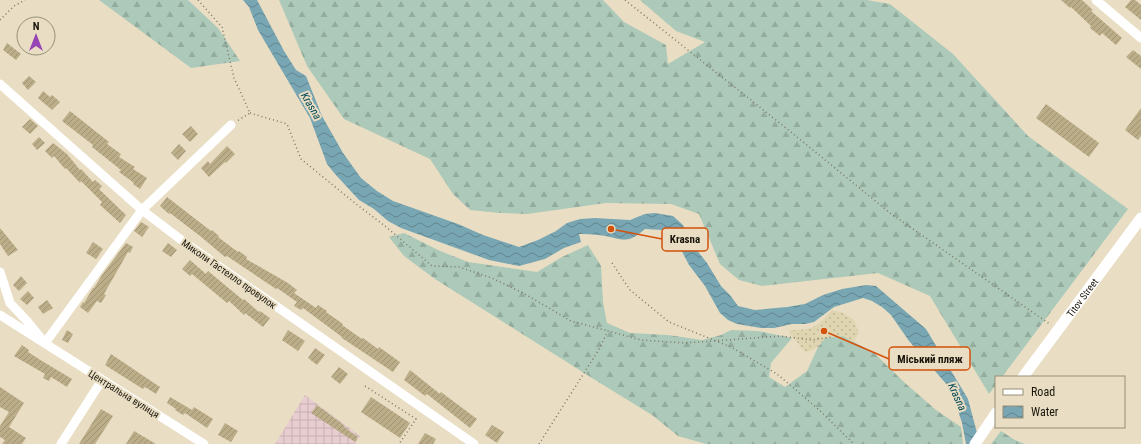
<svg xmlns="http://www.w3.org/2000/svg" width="1141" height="444" viewBox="0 0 1141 444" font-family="'Roboto Condensed',sans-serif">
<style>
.industrial{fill:url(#industrial-grid)}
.forest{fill:url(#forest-firs)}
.sand{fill:url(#sand-dots)}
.water{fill:url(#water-waves)}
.building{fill:url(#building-hatch)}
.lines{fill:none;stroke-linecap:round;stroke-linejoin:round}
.path{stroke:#7e7664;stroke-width:1.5;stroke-dasharray:1 3;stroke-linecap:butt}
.minor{stroke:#fff;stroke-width:9}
.tertiary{stroke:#fff;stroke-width:11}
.labels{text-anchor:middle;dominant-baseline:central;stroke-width:4;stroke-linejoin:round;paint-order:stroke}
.street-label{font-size:10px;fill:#19150b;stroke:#e9dec3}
.water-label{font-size:11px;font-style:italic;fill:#004755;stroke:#e9dec3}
.leader{fill:none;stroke:#d3520c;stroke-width:1.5}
.callout-dot{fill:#d3520c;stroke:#e9dec3;stroke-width:1.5}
.callout{fill:#e9dec3;stroke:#d3520c;stroke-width:1.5}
.callout-label{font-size:11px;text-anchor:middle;font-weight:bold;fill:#19150b}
</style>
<defs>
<pattern id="industrial-grid" width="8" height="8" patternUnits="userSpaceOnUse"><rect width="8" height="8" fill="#e8cdd0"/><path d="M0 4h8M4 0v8" fill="none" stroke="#c6afb1"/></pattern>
<pattern id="forest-firs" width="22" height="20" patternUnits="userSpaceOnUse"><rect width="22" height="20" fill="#acc9b9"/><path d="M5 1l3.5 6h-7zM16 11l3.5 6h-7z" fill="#93ac9e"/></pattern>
<pattern id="sand-dots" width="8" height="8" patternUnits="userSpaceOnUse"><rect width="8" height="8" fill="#dfd5b0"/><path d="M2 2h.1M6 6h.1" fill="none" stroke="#bfb696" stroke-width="1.8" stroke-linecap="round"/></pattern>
<pattern id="water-waves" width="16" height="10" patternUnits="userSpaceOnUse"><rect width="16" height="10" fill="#78a6b3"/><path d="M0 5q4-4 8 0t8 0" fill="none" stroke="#628690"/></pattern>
<pattern id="building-hatch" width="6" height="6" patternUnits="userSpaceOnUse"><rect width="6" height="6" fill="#bcad89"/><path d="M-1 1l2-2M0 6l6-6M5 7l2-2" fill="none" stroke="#a19475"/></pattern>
</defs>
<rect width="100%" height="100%" fill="#e9dec3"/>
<path class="industrial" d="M305 395 360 436 355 444H275Z"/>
<g class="forest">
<path d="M99 0H188L218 28 240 61 191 68Z"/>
<path d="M279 0H603L624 22 666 45 668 64 705 42 676 31 640 0H867L890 4 953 54 1028 136 1128 209 1002 377H996V385L989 394 930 296 878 273 762 286 739 280 720 264 699 214 671 204 606 203 527 214 500 213 470 210 453 194 430 159 344 119 307 66Z"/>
<path d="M404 233 438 250 468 262 537 272 562 257 588 245 601 266 603 302 607 323 630 333 668 335 702 340 721 335 731 330 758 331 792 338 771 363 769 377 785 387 807 371 818 347 825 338 843 336 874 353 905 383 936 410 961 427 963 444H706L678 436 652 415 600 383 435 279 404 256 389 237Z"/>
<path d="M1001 431 1015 440 1025 444H991Z"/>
</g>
<path class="sand" d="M832 310 843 313 854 320 859 333 853 342 843 336 825 338 818 347 807 352C800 348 801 347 797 342 793 337 791 336 789 330 813 330 816 328 832 310Z"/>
<path class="water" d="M243 0H257L284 51 296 70 306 76 322 116 343 153 361 178 377 191 393 201 458 224 483 235 519 247 538 240 556 231 567 223 580 219 595 218 630 220 645 214 655 213 673 216 683 225 688 239 707 263 721 286 730 295 738 306 755 310 787 307 805 304 823 295 842 289 866 285 876 286 926 329 968 399 980 444H966L962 423 956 404 948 386 909 341 891 315 882 307 872 301 863 298 834 307 814 322 805 324H792L774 328H761L737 324 728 320 720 313 705 286 689 265 674 236 662 230 645 229C625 247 621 237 598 235 592 234 585 234 579 234L581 242 564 248 545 259 519 266 489 260 401 228 388 221 374 209 359 200 335 174 327 164 310 118 258 30 249 7Z"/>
<g class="building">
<path d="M1061 0H1082L1093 10 1091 11 1122 38 1116 45 1102 33 1100 36 1090 28 1091 26 1071 7 1070 8Z"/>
<path d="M1131 0H1135L1141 5V20L1125 7Z"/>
<path d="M7 43 21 54 16 60 3 50Z"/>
<path d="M1133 50 1141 56V69L1126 57Z"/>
<path d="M29 76 36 82 28 90 22 83Z"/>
<path d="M43 91 50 97 52 95 60 102 52 110 38 98Z"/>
<path d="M1046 104 1099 143 1089 157 1036 118Z"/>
<path d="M1141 108V136L1138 140 1125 130Z"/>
<path d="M70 111 109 142 107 144 121 154 119 157 135 167 133 169 147 178 140 189 133 184 134 183 119 172 121 170 92 147 93 145 62 121Z"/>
<path d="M30 119 38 126 30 134 22 127Z"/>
<path d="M191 126 198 134 190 142 182 134Z"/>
<path d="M39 137 45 143 37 150 32 144Z"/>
<path d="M53 143 67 154 80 170 81 169 93 182 95 180 102 186 99 189 126 215 120 223 100 205 102 202 81 181 80 183 66 168 65 169 54 156 52 158 45 151Z"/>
<path d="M179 144 186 151 178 160 171 153Z"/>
<path d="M227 146 235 154 226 163 225 162 209 177 201 168 208 161 210 164Z"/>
<path d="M167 197 211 231 212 230 219 236 218 237 238 252 239 251 247 257 246 259 288 283 297 290 294 293 316 308 318 305 327 311 326 312 343 324 342 325 362 339 363 338 378 349 379 347 400 362 393 372 342 338V337L303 308 301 310 294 306 297 302 277 288 276 289 227 256 225 257 200 236 170 213 169 214 160 206Z"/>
<path d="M141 222 149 227 142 237 134 231Z"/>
<path d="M0 228 18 250 8 256 0 244Z"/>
<path d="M93 242 103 249 96 259 86 253Z"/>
<path d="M126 243 133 247 130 253 128 252 104 294 106 295 101 303 97 301 88 313 80 307 83 302 84 303 93 288H94L102 275Z"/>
<path d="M168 243 177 250 171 257 162 251Z"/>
<path d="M190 260 206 274 208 271 243 300 244 299 259 312 260 311 270 318 263 327 245 313 244 315 229 301 227 303 192 274 190 276 182 269Z"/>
<path d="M21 276 27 283 19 291 13 285Z"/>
<path d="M28 291 34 298 27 305 20 299Z"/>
<path d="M47 300 53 308 43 314 38 307Z"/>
<path d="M67 330 73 334 68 343 62 340Z"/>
<path d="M288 330 305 341 298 351 282 340Z"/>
<path d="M22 345 29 350 28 352 42 361 72 379 67 387 51 377 49 381 43 378 45 374 14 356Z"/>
<path d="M315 348 325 355 317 365 308 358Z"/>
<path d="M111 354 160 387 156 394 145 387 143 389 105 365Z"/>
<path d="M339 367 348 374 340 384 331 377Z"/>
<path d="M410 370 440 394 441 392 477 419 470 428 427 394 425 396 404 380Z"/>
<path d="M0 387 24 403 9 427 26 438 22 444H2L5 440 0 437V426L9 412 0 407Z"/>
<path d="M170 397 192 410 194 407 213 419 207 428 185 413 183 415 175 410 176 409 167 403Z"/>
<path d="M371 397 410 423 400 438 361 412Z"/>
<path d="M317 405 345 426 344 427 358 437 355 442 311 413Z"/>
<path d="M101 409 113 416 95 444H79Z"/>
<path d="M225 423 238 431 231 442 218 435Z"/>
<path d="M492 425 504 432 497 443 485 435Z"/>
<path d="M134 431 156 444H126Z"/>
<path d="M425 433 436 439 433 444H418Z"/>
</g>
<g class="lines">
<g class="path">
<path d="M198 0 222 27 234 78 250 113 237 121"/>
<path d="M625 0 786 128 890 213 1051 325"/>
<path d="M0 20 14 6 25 0"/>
<path d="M250 113 287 124 301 159 356 204 385 226 432 266 459 267 492 278 525 294 571 321 608 331"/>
<path d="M612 263 630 290 669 322 731 347 777 374 817 408 854 444"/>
<path d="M365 386 416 419 399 444"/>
<path d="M539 444 598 351 608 331 641 340 685 343 781 336 812 340 832 337"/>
</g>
<g class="minor">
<path d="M1096 0 1141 38"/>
<path d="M0 84 142 210 184 242 474 444"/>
<path d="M0 272 10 303 27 321 45 343 142 210 231 125"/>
<path d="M0 315 204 444"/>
<path d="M61 444 102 380"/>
</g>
<g class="tertiary">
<path id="s1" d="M1023 377 1141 218"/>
<path d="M975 444 996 413"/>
</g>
</g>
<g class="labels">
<g class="street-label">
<text transform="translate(229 274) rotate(35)">Миколи Гастелло провулок</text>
<text stroke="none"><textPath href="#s1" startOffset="99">Titov Street</textPath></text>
<text transform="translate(124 394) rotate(32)">Центральна вулиця</text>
</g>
<g class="water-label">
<text transform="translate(311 106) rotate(59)">Krasna</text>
<text transform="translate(957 397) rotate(65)">Krasna</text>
</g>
</g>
<path class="leader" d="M611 229L662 239M824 331L889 359"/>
<g class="callout-dot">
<circle cx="611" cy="229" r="4"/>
<circle cx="824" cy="331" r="4"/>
</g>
<g class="callout">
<rect x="662" y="228" width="46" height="23" rx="4"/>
<rect x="889" y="347" width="81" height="23" rx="4"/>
</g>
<g class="callout-label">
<text x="685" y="243">Krasna</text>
<text x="930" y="363">Міський пляж</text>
</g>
<rect x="995" y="376" width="130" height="52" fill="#e9dec3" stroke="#968e79"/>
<rect x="1003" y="389" width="20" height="6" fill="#ffffff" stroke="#968e79"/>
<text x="1031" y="396" font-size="12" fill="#19150b">Road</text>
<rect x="1003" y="406" width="20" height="12" fill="url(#water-waves)" stroke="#968e79"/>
<text x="1031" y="416" font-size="12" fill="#19150b">Water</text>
<g transform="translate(36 36)"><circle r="19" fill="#e9dec3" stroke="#968e79"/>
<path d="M0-3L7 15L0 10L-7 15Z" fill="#9745b4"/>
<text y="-6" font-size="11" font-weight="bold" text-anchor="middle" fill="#19150b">N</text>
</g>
</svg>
